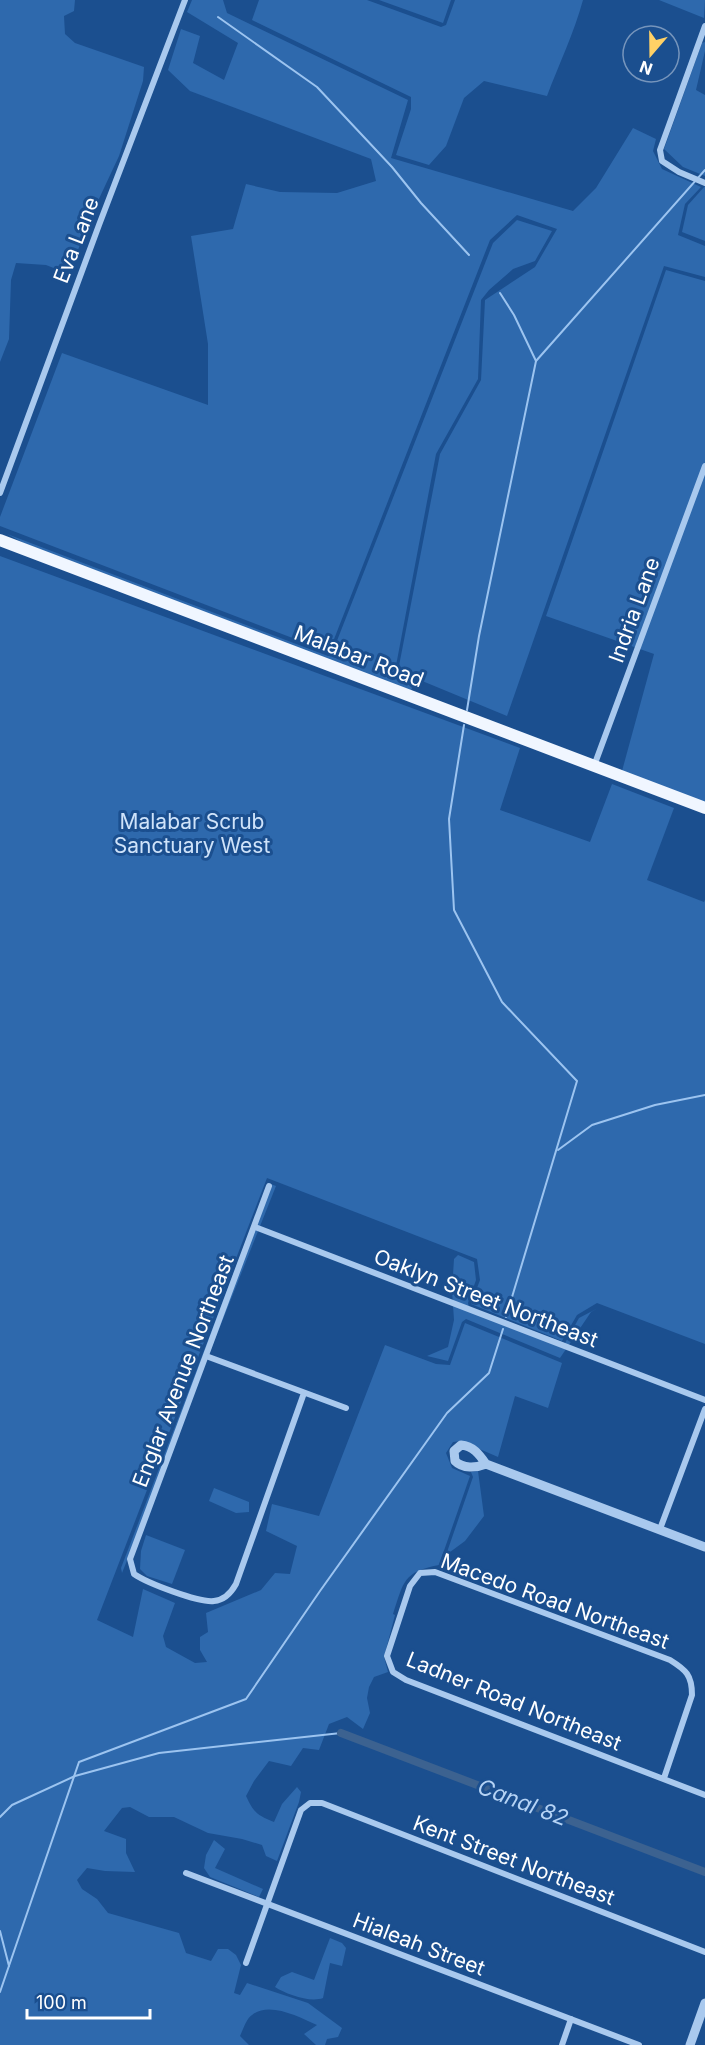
<svg xmlns="http://www.w3.org/2000/svg" width="705" height="2045" viewBox="0 0 705 2045" font-family="Inter,sans-serif">
<style>
.green{fill:#2e69ad}
.lines{fill:none;stroke-linecap:round;stroke-linejoin:round}
.stream{stroke:#9cc4f0;stroke-width:2}
.canal{stroke:#3c6290;stroke-width:8}
.minor{stroke:#a9c9ee;stroke-width:6}
.tertiary{stroke:#a9c9ee;stroke-width:9}
.primary{stroke:#f0f6ff;stroke-width:12}
.labels{text-anchor:middle;dominant-baseline:central;stroke-width:6;stroke-linejoin:round;paint-order:stroke}
.street-label{font-size:21px;fill:#fff;stroke:#1b4f8f}
.park-label{font-size:21px;fill:#cfe3fa;stroke:#1b4f8f}
.water-label{font-size:22px;font-style:italic;fill:#b5d3f5;stroke:#1b4f8f}
</style>
<rect width="100%" height="100%" fill="#1b4f8f"/>
<g class="green">
<path d="M0 0H75L74 11 64 16 65 34 75 43 144 67 143 81 119 156 90 218 69 274 46 265 16 263 11 280 9 339 0 362Z"/>
<path d="M192 0H223L227 13 408 100 391 158 573 211 596 188 633 128 656 139 653 151 662 169 701 187 685 204 678 235 705 246V277L664 266 507 716 398 671 440 454 481 380 485 300 535 267 557 229 517 215 490 240 329 652 0 526V517L62 353 208 405V344L191 236 233 229 246 184 280 192 337 193 376 181 371 159 190 91 168 70 181 29 200 36 193 63 224 80 238 43 187 12Z"/>
<path d="M259 0H367L441 27 446 25 455 0H583C574 33 559 64 547 96L484 81 464 98 446 146 429 165 396 155 411 109V97L252 20Z"/>
<path d="M379 0H451L443 23Z"/>
<path d="M659 0H705L704 18Z"/>
<path d="M705 42V51L696 90 705 95V176L683 167 664 149 702 43Z"/>
<path d="M705 186V241L682 232 688 205Z"/>
<path d="M517 220 552 231 535 261 513 269 489 290 481 300 478 379 436 454 395 671 397 675 413 682 411 692 33 548 7 534 328 656H331L493 243Z"/>
<path d="M666 270 705 281V803L622 771 654 654 546 616Z"/>
<path d="M0 556 520 748 500 810 590 842 612 784 674 808 647 880 704 902 705 900V1344L597 1303 577 1315 562 1341 471 1304 480 1280 477 1259 267 1178 97 1620 133 1637 143 1589 175 1603 163 1636 166 1647 195 1663 207 1662 200 1650V1637L208 1632 206 1613 261 1590 275 1573 290 1574 297 1546 266 1531 272 1504 319 1516 385 1345 436 1364 450 1365 465 1323 562 1363 548 1408 515 1396 498 1457 461 1441 453 1442 446 1453 452 1468 470 1476 439 1565C403 1572 404 1581 393 1614L395 1615 384 1657 388 1672 374 1677 369 1687 367 1698 370 1713 363 1729 347 1717 329 1724 319 1750 303 1748 291 1766 269 1761 254 1781 246 1796C254 1813 257 1815 274 1822L282 1804 297 1787 301 1792 299 1802 277 1861 266 1856 262 1845 242 1839 208 1833 174 1817H149L130 1807 122 1808 104 1831 126 1839V1853L135 1872 105 1871 87 1868 77 1880 82 1889 97 1899 108 1913 179 1933 186 1953 211 1961 218 1949H228L236 1955 241 1965 234 1993 240 1995 247 1983 308 2003 342 2028 338 2037 327 2039 325 2045H316L304 2034 317 2025C299 2017 269 2001 252 2015 246 2019 243 2030 240 2036L249 2045H0Z"/>
<path d="M268 1183 276 1186 122 1573 121 1568Z"/>
<path d="M458 1255 474 1262 476 1280 468 1303 469 1307 565 1343 579 1318 598 1308 591 1312 560 1358 466 1319 462 1322 448 1361 427 1356 448 1347 454 1320 452 1290 454 1259Z"/>
<path d="M478 1471 484 1516 465 1541 446 1555 473 1477 471 1472Z"/>
<path d="M214 1488 249 1502V1512L236 1513 209 1501Z"/>
<path d="M146 1535 185 1550 172 1584 147 1576 140 1569 141 1551Z"/>
<path d="M214 1840 225 1849 215 1868 263 1889 259 1897 210 1877 204 1868 206 1855Z"/>
<path d="M330 1938 342 1943 346 1948 342 1966 330 1963 323 1998C310 2003 286 1994 275 1987L281 1977 292 1972 314 1980Z"/>
</g>
<g class="lines">
<g class="stream">
<path d="M218 17 317 87 392 167 421 203 469 255"/>
<path d="M500 293 514 315 536 361"/>
<path d="M467 710 479 636 536 361 705 170"/>
<path d="M464 725 449 819 454 910 502 1002 577 1081 506 1317"/>
<path d="M558 1150 592 1125 655 1105 705 1095"/>
<path d="M0 1817 12 1805 75 1776 159 1753 341 1733"/>
<path d="M0 1931 9 1966"/>
<path d="M0 1992 79 1762 246 1699 320 1591 447 1413 489 1373 503 1329"/>
</g>
<path class="canal" d="M341 1733 705 1872"/>
<g class="minor">
<path d="M705 183 679 172 662 161 660 150 705 26"/>
<path d="M0 493 99 225 185 0"/>
<path d="M594 766 705 466"/>
<path d="M269 1186 130 1559 134 1574C147 1583 199 1603 214 1601 225 1600 231 1593 236 1584L304 1393"/>
<path d="M255 1227 705 1400"/>
<path d="M206 1356 346 1408"/>
<path d="M660 1529 705 1409"/>
<path d="M664 1778 692 1695C692 1675 686 1670 670 1660L435 1572 420 1573 410 1586 387 1656 393 1672 406 1680 705 1795"/>
<path d="M186 1873 639 2045"/>
<path d="M246 1963 301 1810 310 1803H322L705 1952"/>
<path d="M562 2045 571 2019"/>
</g>
<g class="tertiary">
<path d="M486 1464C476 1468 463 1469 455 1461L454 1451 461 1445C473 1446 479 1454 486 1464L705 1547"/>
<path d="M690 2045 705 2003"/>
</g>
<path class="primary" d="M0 540 705 808"/>
</g>
<g class="labels">
<g class="street-label">
<text transform="translate(76 240) rotate(-69)">Eva Lane</text>
<text transform="translate(634 610) rotate(-70)">Indria Lane</text>
<text transform="translate(359 656) rotate(21)">Malabar Road</text>
<text transform="translate(486 1298) rotate(21)">Oaklyn Street Northeast</text>
<text transform="translate(183 1371) rotate(-69)">Englar Avenue Northeast</text>
<text transform="translate(555 1601) rotate(20)">Macedo Road Northeast</text>
<text transform="translate(514 1701) rotate(22)">Ladner Road Northeast</text>
<text transform="translate(514 1860) rotate(21)">Kent Street Northeast</text>
<text transform="translate(419 1944) rotate(21)">Hialeah Street</text>
</g>
<g class="park-label">
<text x="192" y="821">Malabar Scrub<tspan x="192" dy="24">Sanctuary West</tspan></text>
</g>
<g class="water-label">
<text transform="translate(523 1802) rotate(21)">Canal 82</text>
</g>
</g>
<g transform="translate(651 54) rotate(200)"><circle r="28" fill="#1b4f8f" stroke="#7695bc" stroke-width="1.5"/>
<path d="M0-4.5L10 22L0 15L-10 22Z" fill="#ffd166"/>
<text y="-9" font-size="16" font-weight="bold" text-anchor="middle" fill="#ffffff">N</text>
</g>
<path d="M27 2009v9h123v-9" fill="none" stroke="#ffffff" stroke-width="3"/>
<text x="36" y="2009" font-size="18" fill="#ffffff" stroke="#1b4f8f" stroke-width="4.5" paint-order="stroke">100 m</text>
</svg>
